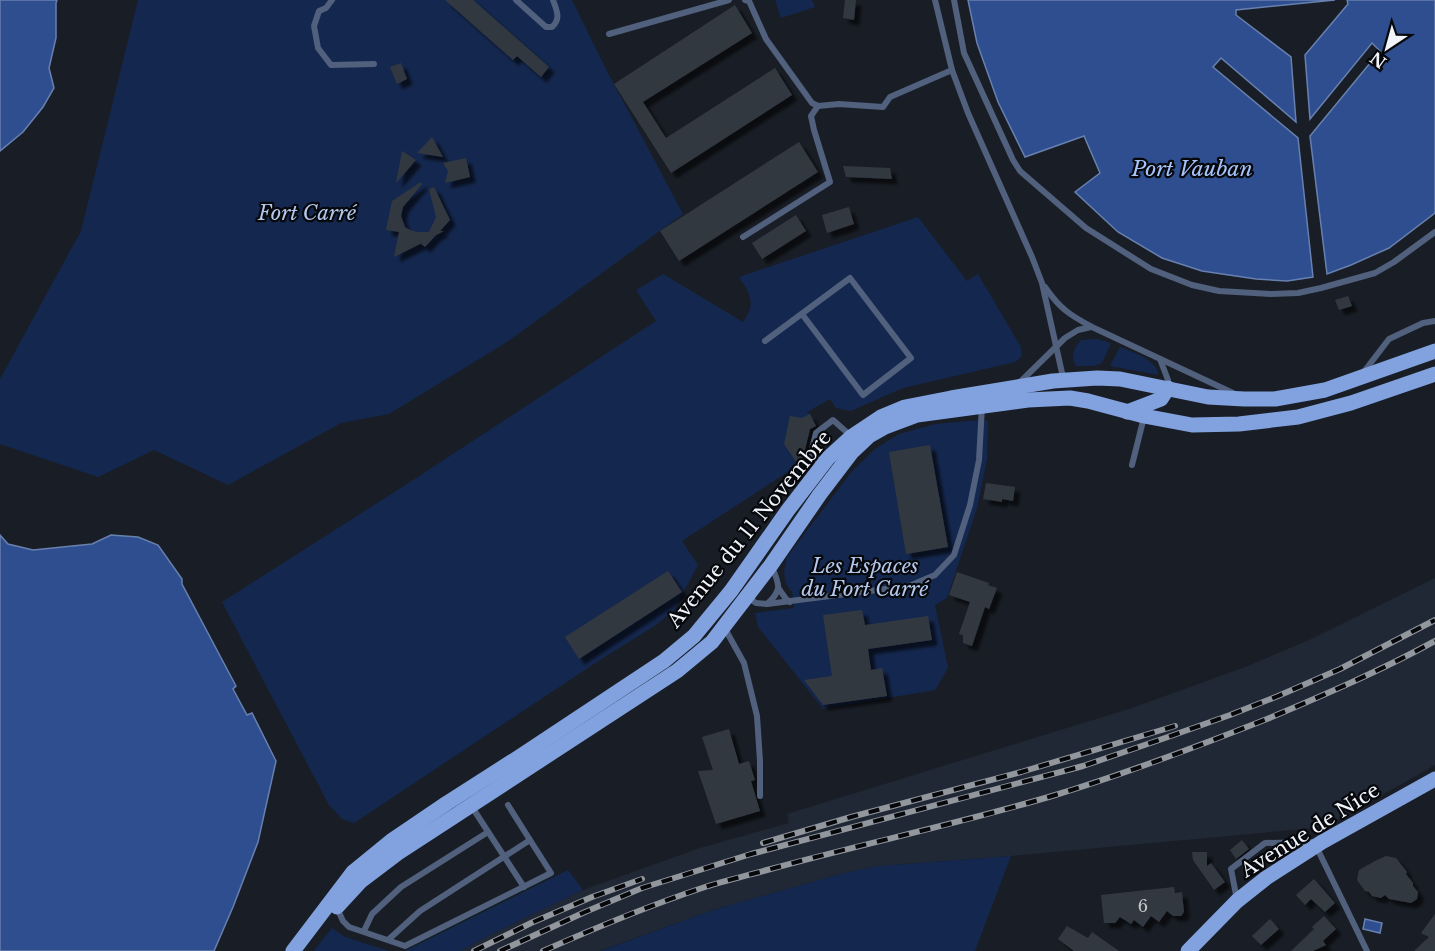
<svg xmlns="http://www.w3.org/2000/svg" width="1435" height="951" viewBox="0 0 1435 951" font-family="'Libre Baskerville',serif">
<style>
.built{fill:#202835}
.green{fill:#14274e}
.water{fill:#2e4e8f;stroke:#6880af;stroke-width:1.5}
.building{fill:#333841;filter:url(#shadow)}
.lines{fill:none;stroke-linecap:round;stroke-linejoin:round}
.lane{stroke:#50607d;stroke-width:6}
.primary{stroke:#82a2df;stroke-width:15}
.rail-casing{stroke:#92969d;stroke-width:6}
.rail{stroke:#06080b;stroke-width:4;stroke-dasharray:11;stroke-linecap:butt}
.labels{text-anchor:middle;dominant-baseline:central;stroke-width:4.5;stroke-linejoin:round;paint-order:stroke}
.number-label{font-size:16px;fill:#c2c6cc}
.park-label{font-size:20px;font-style:italic;fill:#b4c8ee;stroke:#06080b}
.street-label{font-size:20px;fill:#f1f5fb;stroke:#06080b}
.water-label{font-size:21px;font-style:italic;fill:#a6c4fc;stroke:#06080b}
</style>
<defs>
<filter id="shadow"><feDropShadow dx="5.5" dy="5.5" stdDeviation="1.5" flood-color="#0009"/></filter>
</defs>
<rect width="100%" height="100%" fill="#191e26"/>
<path class="built" d="M1435 578V765L1325 827 1011 856 879 866 844 873 713 910 599 951H461L486 937 583 890 700 848 789 823 787 814 1132 708 1248 666 1309 640Z"/>
<g class="green">
<path d="M138 0H572L607 71 683 214 507 342 389 414 341 423 228 485 154 450 98 477 0 444V379L81 231Z"/>
<path d="M775 0H812L815 7 781 18Z"/>
<path d="M918 217 967 281 978 274 1021 347C1022 355 1022 358 1015 362L903 388 851 411 836 408 830 399 807 412 810 414 816 426 809 430 805 450 809 458 682 541 698 565 674 610 656 625 606 656 354 823 342 819 329 805 222 602 407 484 656 321 636 290 663 274 743 322C756 304 751 294 739 277Z"/>
<path d="M1097 339 1111 343 1102 363 1094 366H1076C1070 355 1074 348 1081 340Z"/>
<path d="M1120 347C1134 353 1150 357 1158 371V375L1110 366Z"/>
<path d="M981 420 988 421 987 459 977 508 947 598 935 605 948 668 935 690 823 709 758 627 755 613 794 608 792 592 786 584 784 571 787 557 853 470 875 449 899 434 935 424Z"/>
<path d="M1011 856 975 951H600L713 910 844 873 879 866Z"/>
<path d="M568 870 583 890 486 937 461 951H405Z"/>
<path d="M332 928 345 937 389 951H314Z"/>
</g>
<g class="water">
<path d="M0 0H57L56 3V38L49 68 54 88 43 107 23 132 0 151Z"/>
<path d="M968 0H1335L1236 10V15L1291 57 1296 122 1221 58 1213 67 1298 138 1313 277 1287 281 1256 279 1202 271 1162 258 1118 232 1075 192 1100 173 1084 136 1025 157 998 102 977 43Z"/>
<path d="M1347 0H1435V213L1389 248 1351 265 1327 274 1310 136 1380 51 1372 43 1310 119 1305 55 1348 4Z"/>
<path d="M0 535 8 544 33 550 92 544 111 535 138 537 158 545 182 579V584L236 686 233 689 247 715 252 713 276 761 258 842 233 907 214 951H0Z"/>
<path d="M1365 919 1382 923 1380 933 1363 929Z"/>
</g>
<g class="building">
<path d="M445 0H473L549 67 541 77 517 56 513 60Z"/>
<path d="M845 0H856L854 20 843 18Z"/>
<path d="M735 5 752 33 643 102 666 138 775 68 792 95 671 173 614 84Z"/>
<path d="M401 63 407 79 397 84 390 67Z"/>
<path d="M432 137 443 157 417 153Z"/>
<path d="M799 142 818 172 679 261 660 231Z"/>
<path d="M402 151 416 160 396 183Z"/>
<path d="M466 158 470 177 445 183 448 171 443 163Z"/>
<path d="M843 166 890 168 892 179 846 177Z"/>
<path d="M421 182 422 184 403 207 401 216 405 227 410 230 417 232H429L436 217 429 189 434 187 450 220 440 231H444L436 235 425 247 421 244 422 243 394 257 399 232 386 230 392 201Z"/>
<path d="M849 207 854 224 827 233 822 215Z"/>
<path d="M796 215 806 231 762 259 752 243Z"/>
<path d="M1348 296 1352 306 1339 310 1335 300Z"/>
<path d="M810 414 816 426 810 429 805 450 808 458 798 465 784 444 790 416 802 418Z"/>
<path d="M930 445 948 547 906 554 889 452Z"/>
<path d="M986 483 1015 487 1013 501 1002 499V502L983 499Z"/>
<path d="M668 571 682 592 579 659 565 637Z"/>
<path d="M957 572 989 583 988 585 997 588 989 609 985 607 972 646 963 643V635L959 634 970 602 949 595Z"/>
<path d="M862 610 865 625 928 616 932 640 868 649 871 670 882 668 887 696 823 705 804 680 832 676 823 615Z"/>
<path d="M729 729 739 764 749 761 755 780 751 781 760 811 716 824 698 771 713 770 702 737Z"/>
<path d="M1242 840 1249 849 1236 859 1230 850Z"/>
<path d="M1192 852H1207V866L1211 863 1225 882 1214 890 1193 860Z"/>
<path d="M1386 856 1396 858 1407 872 1406 874 1413 883V886L1418 892 1417 899 1411 903 1389 899 1385 895 1381 898 1372 896 1369 892 1365 891 1357 880 1359 870 1375 861Z"/>
<path d="M1255 857 1259 863 1246 872 1242 867Z"/>
<path d="M1314 879 1335 903 1325 912 1311 899 1305 905 1296 895Z"/>
<path d="M1174 887 1175 893 1182 892 1184 912 1181 916H1173L1167 911 1159 922 1151 916 1143 927 1134 920 1131 924 1120 917 1115 923H1104L1101 895Z"/>
<path d="M1435 914V951H1414L1429 937 1421 933Z"/>
<path d="M1324 916 1336 929 1323 941 1326 945 1313 951H1291L1314 929 1312 927Z"/>
<path d="M1270 919 1279 929 1261 945 1252 936Z"/>
<path d="M1067 926 1088 938 1092 932 1119 951H1074L1058 939Z"/>
</g>
<g class="lines">
<g class="lane">
<path d="M332 0 326 8 319 11 314 26 318 48 331 65 374 64"/>
<path d="M516 0 546 27H552C561 19 557 11 553 0"/>
<path d="M745 0 749 1 766 39 812 103 818 106 839 104 883 107 890 97 952 70"/>
<path d="M935 0 952 70 968 113 1032 257 1042 283 1062 373 1066 379"/>
<path d="M954 0 964 53 1013 160 1020 171 1086 228 1151 269 1192 285 1219 291 1271 294 1298 293 1321 288 1375 273 1394 262 1435 232"/>
<path d="M609 34 729 0"/>
<path d="M743 237 830 182 814 130 811 116 818 106"/>
<path d="M1045 287C1060 309 1070 315 1092 327L1233 393"/>
<path d="M765 341 850 278 911 358 863 395 802 314"/>
<path d="M1160 359 1168 380V387"/>
<path d="M1363 373 1389 339 1423 323 1435 321"/>
<path d="M1018 384 1065 338 1078 330 1091 327"/>
<path d="M822 465 811 453 816 433 833 420 851 436"/>
<path d="M1132 465 1144 417"/>
<path d="M779 589 786 599 790 602"/>
<path d="M747 597 756 603 767 604C783 590 779 584 772 567"/>
<path d="M767 604 909 586 935 575 954 555 970 505 979 460 982 406"/>
<path d="M724 627 744 663 757 716 760 761V796"/>
<path d="M508 805 530 840"/>
<path d="M472 807 524 887"/>
<path d="M1316 846 1367 951"/>
<path d="M1237 900 1231 869 1265 843 1316 842"/>
<path d="M337 908 343 921 349 927 405 946 551 873 530 840 420 911 388 940"/>
<path d="M364 931 372 914 401 887 488 832"/>
</g>
<g class="primary">
<path d="M1127 412 1161 399 1168 388"/>
<path d="M337 907 361 881 398 853 677 671 712 642 771 565 820 494 852 452 869 436 885 427 917 415 1028 400 1070 398 1088 401 1144 416 1192 425 1239 424 1298 417 1332 408 1351 403 1435 374"/>
<path d="M293 951 353 872 391 841 447 803 519 757 664 661 694 636 731 591 788 510 828 458 851 437 881 417 905 407 951 398 1053 381 1097 378 1120 379 1208 397 1244 399H1275L1325 390 1435 351"/>
<path d="M1188 951 1237 901 1266 878 1322 842 1435 779"/>
</g>
<defs>
<g id="rail">
<path d="M763 843 851 817 1021 772 1175 726"/>
<path d="M474 951 531 923 592 897 642 879"/>
<path d="M500 951 585 912 642 888 751 854 1083 766 1165 738 1230 715 1278 696 1340 669 1435 620"/>
<path d="M543 951C595 928 648 906 702 888 723 881 745 876 767 870 861 844 958 824 1052 796 1125 774 1196 747 1267 719 1324 695 1380 671 1435 641"/>
</g>
</defs>
<use href="#rail" class="rail-casing"/>
<use href="#rail" class="rail"/>
</g>
<g class="labels">
<g class="number-label">
<text x="1143" y="906">6</text>
</g>
<g class="park-label">
<text x="307" y="213">Fort Carré</text>
<text x="865" y="566">Les Espaces<tspan x="865" dy="23">du Fort Carré</tspan></text>
</g>
<g class="street-label">
<text transform="translate(749 529) rotate(-51)">Avenue du 11 Novembre</text>
<text transform="translate(1310 830) rotate(-32)">Avenue de Nice</text>
</g>
<g class="water-label">
<text x="1192" y="169">Port Vauban</text>
</g>
</g>
<g transform="translate(1387 48) rotate(216)" stroke="#06080b" stroke-width="4.5" paint-order="stroke">
<path d="M0-4.5L10 22L0 15L-10 22Z" fill="#f1f5fb"/>
<text y="-9" font-size="16" font-weight="bold" text-anchor="middle" fill="#f1f5fb">N</text>
</g>
</svg>
